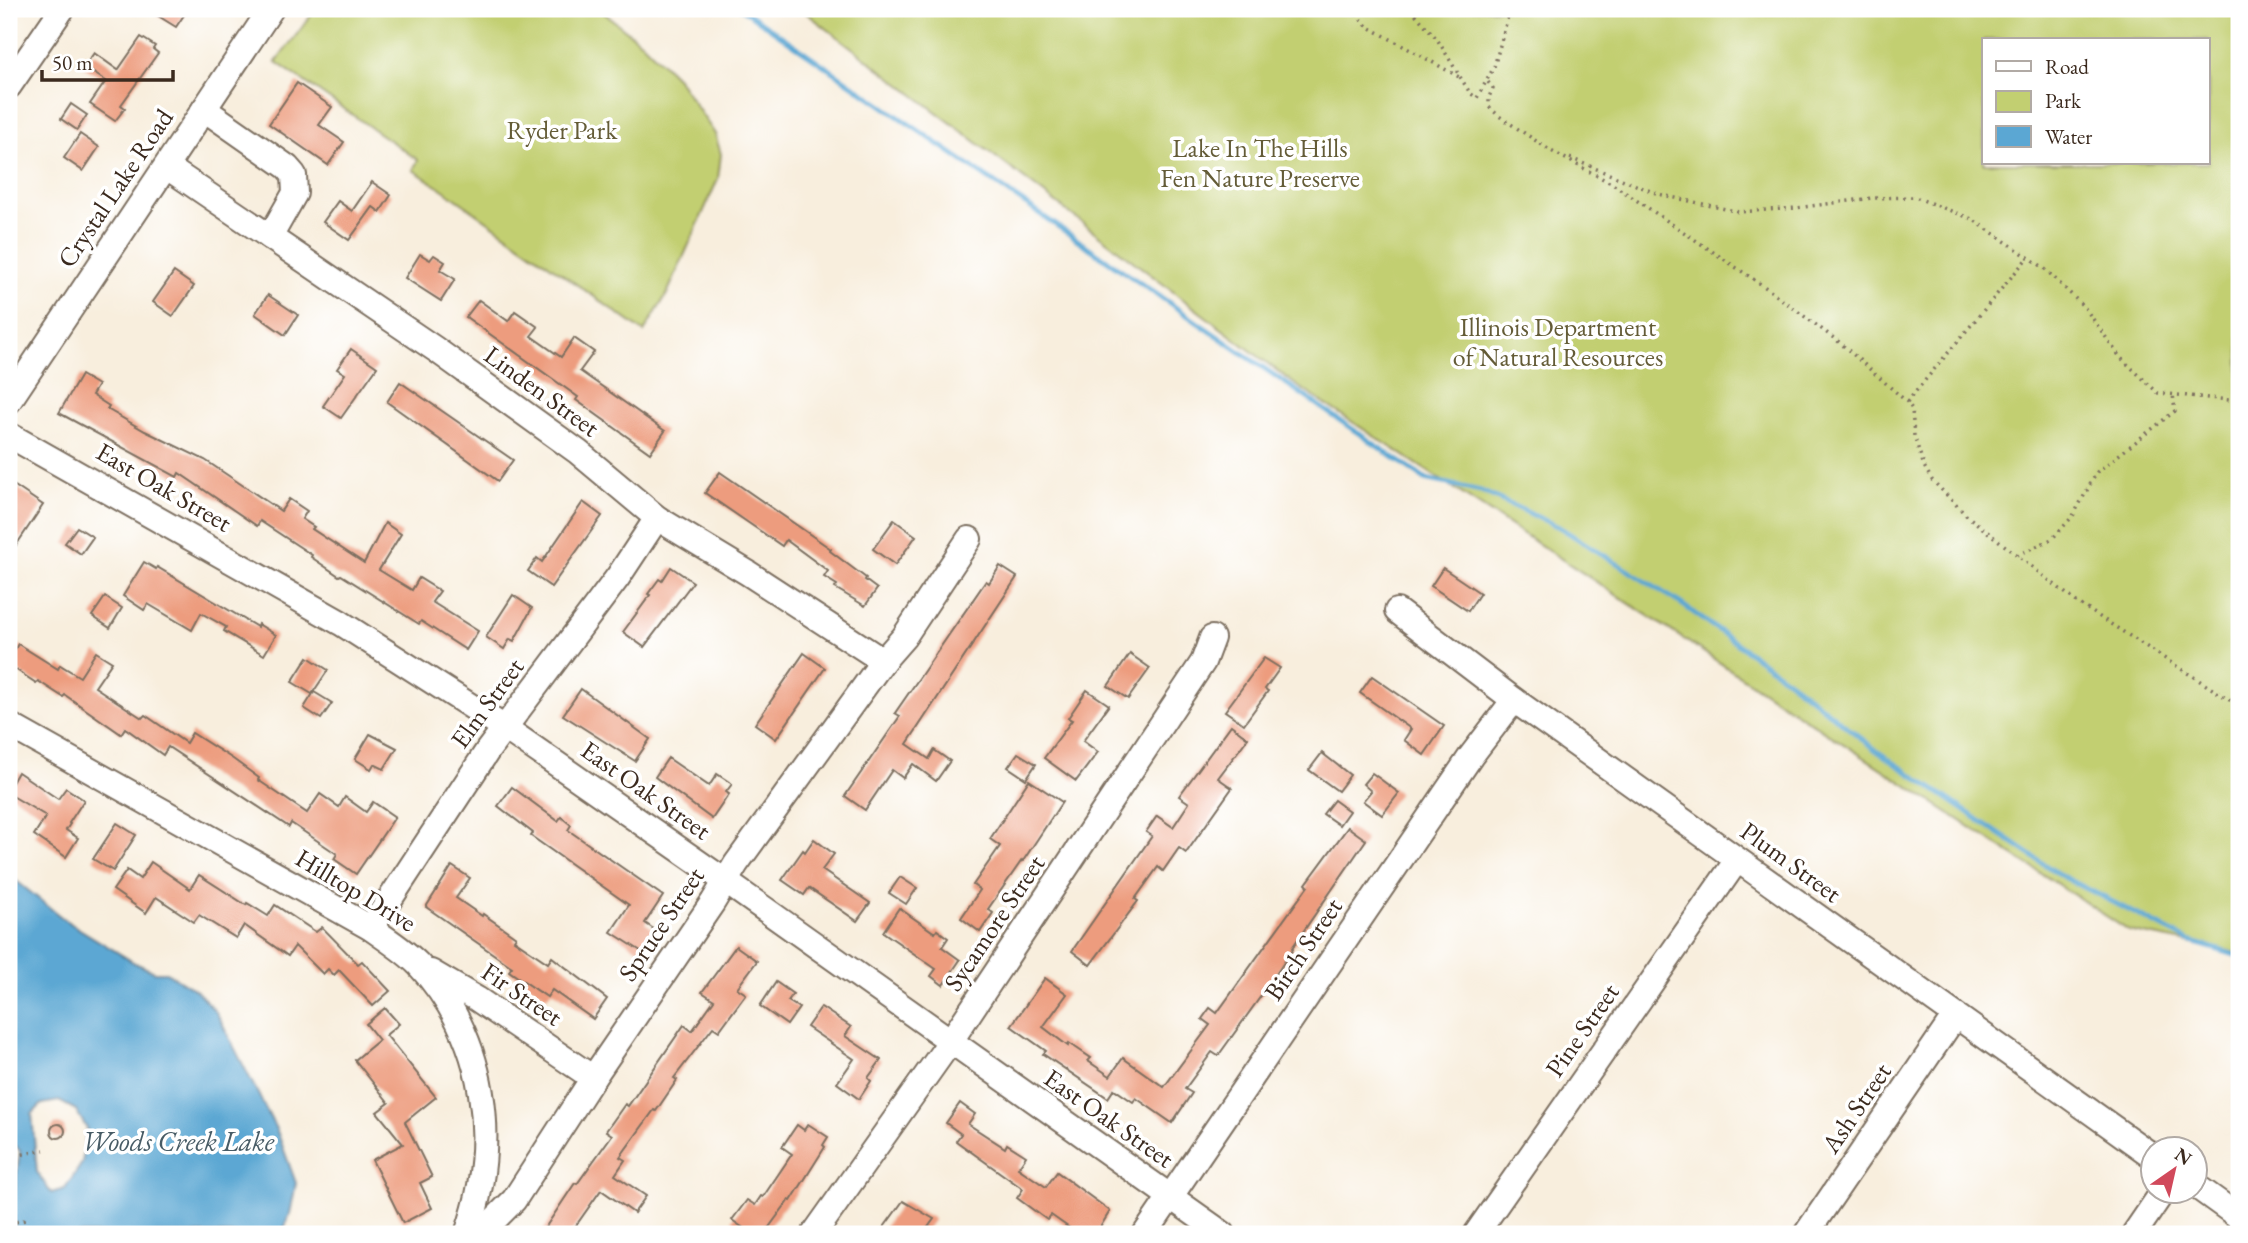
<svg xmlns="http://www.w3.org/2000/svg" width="2248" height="1243" viewBox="0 0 2248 1243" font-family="'EB Garamond',serif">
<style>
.green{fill:#c2cf71;stroke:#7e7c48;stroke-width:2;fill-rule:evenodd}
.water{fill:#5ba7d3;stroke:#4b6878;stroke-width:2;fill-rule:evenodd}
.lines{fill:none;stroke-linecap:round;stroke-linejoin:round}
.stream{stroke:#5ba7d3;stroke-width:5}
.building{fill:#ed9c7e}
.minor-casing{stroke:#7d6f61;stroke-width:28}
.path{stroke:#7d6f61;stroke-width:3.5;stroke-dasharray:2 5;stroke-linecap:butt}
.minor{stroke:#fff;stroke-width:24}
.labels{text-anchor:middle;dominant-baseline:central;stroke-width:7;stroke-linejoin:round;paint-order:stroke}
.park-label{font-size:26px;fill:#645c37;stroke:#fff}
.street-label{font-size:26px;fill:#3b2a1e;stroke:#fff}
.water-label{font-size:28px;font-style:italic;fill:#485c66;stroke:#fff}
</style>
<rect width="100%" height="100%" fill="#fff"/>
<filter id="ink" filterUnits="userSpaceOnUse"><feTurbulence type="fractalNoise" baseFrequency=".0143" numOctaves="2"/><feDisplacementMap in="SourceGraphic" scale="14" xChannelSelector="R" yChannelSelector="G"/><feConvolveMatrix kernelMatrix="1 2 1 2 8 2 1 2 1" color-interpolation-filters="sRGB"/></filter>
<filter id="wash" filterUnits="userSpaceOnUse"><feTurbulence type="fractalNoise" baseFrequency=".00686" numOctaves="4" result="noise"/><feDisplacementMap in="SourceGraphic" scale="28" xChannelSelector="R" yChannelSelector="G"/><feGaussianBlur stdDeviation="1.57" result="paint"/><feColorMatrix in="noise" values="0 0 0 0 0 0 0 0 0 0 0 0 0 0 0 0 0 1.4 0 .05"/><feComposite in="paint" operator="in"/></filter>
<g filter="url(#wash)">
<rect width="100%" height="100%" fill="#f8eedd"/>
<g class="green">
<path d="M316 9H599L642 43 677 78 715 134 721 154 718 179 667 294 644 332 445 191 413 170 418 160 276 62Z"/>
<path d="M801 9H2239V953L2129 931 1296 385ZM2208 40V163H1984V40Z"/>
<path d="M15 1187V1234H9V1188Z"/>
</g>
<path class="water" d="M9 875 65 920 135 963 155 972H166L197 991 216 1012 277 1131 296 1183 290 1214 282 1234H17L12 1210 20 1151 9 1138ZM59 1101 76 1110 87 1129 82 1163 65 1189 51 1193 37 1172 32 1114 42 1104Z"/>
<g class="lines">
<path class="stream" d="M742 9 1425 479 1481 491 1559 527 1680 603 1796 686 1877 751 2060 875 2189 941 2239 956"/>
</g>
<g id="blocks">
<g class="building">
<path d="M147 9H188L176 27Z"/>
<path d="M141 37 155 46 153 49 158 53 121 105 125 108 115 121 90 104 106 81 84 67 94 53 118 70Z"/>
<path d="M297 83 332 107 319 125 344 142 328 165 269 124Z"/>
<path d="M71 104 87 115 77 130 61 119Z"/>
<path d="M80 134 99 147 83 171 64 158Z"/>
<path d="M372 182 391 195 380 212 373 207 349 240 323 222 338 201 352 211Z"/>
<path d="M420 254 430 260 434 255 445 262 440 270 455 279 441 301 405 278Z"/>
<path d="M174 272 194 286 173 316 153 302Z"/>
<path d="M268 295 298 315 285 335 255 314Z"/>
<path d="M479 300 508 321 515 311 538 327 531 336 561 357 574 338 594 352 580 371 665 431 650 453 576 400 578 397 466 317Z"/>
<path d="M351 349 377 367 341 418 323 406 345 374 337 369Z"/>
<path d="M81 375 98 385 92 395 109 406 107 409 145 431 205 460 281 511 289 499 307 511 302 519 314 527 312 529 364 563 385 523 401 534 379 570 412 590 419 578 440 591 432 602 478 631 466 650 421 621 419 624 341 575 339 576 311 557 312 555 260 521 257 526 179 473 177 477 59 413Z"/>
<path d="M400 382 513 460 498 481 387 402Z"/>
<path d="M720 472 831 549 830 551 866 578 865 580 877 589 865 606 835 588 837 585 824 577 828 571 786 540 782 546 705 493Z"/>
<path d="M9 482 43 505 9 556Z"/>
<path d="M583 502 602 516 551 587 528 571 537 558 542 562Z"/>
<path d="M894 520 916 536 895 565 873 549Z"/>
<path d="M77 527 93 537 81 554 65 543Z"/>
<path d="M144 562 156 569 157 567 257 627 258 624 276 635 264 655 224 631 226 627 201 613 192 630 148 604 144 610 123 596Z"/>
<path d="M1000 566 1017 577 907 744 929 759 934 750 950 761 936 781 913 764 903 778 892 770 865 810 845 796 900 716 895 713 924 671 986 581 989 583Z"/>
<path d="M671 567 693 582 644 647 623 632 650 595 648 594 659 579 662 581Z"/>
<path d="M1443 568 1480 593 1468 611 1431 586Z"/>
<path d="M513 595 532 608 514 641 510 639 504 649 486 637Z"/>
<path d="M105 597 122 608 110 628 92 616Z"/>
<path d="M18 644 58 669 60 665 80 677 96 652 112 662 95 687 142 718 145 715 186 743 192 733 233 759 259 778 258 780 307 813 320 794 339 807 345 797 366 812 373 802 395 817 356 874 334 859 337 854 291 823 289 827 168 747 163 755 125 728 121 734 65 695 63 697 38 681 36 683 9 665V659Z"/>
<path d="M804 653 825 668 776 739 755 724Z"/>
<path d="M1130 654 1150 668 1128 699 1108 686Z"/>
<path d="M308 657 328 670 312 694 292 682Z"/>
<path d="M1264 658 1280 668 1265 689 1268 691 1244 724 1225 711Z"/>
<path d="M1372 676 1444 726 1424 755 1404 740 1411 729 1360 693Z"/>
<path d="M581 689 650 739 635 761 563 715Z"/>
<path d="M1087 690 1109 705 1083 741 1098 752 1076 781 1044 758 1072 720 1068 718Z"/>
<path d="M314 692 332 703 321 719 304 708Z"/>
<path d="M1231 725 1248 738 1218 778 1232 788 1186 853 1179 848 1163 871 1158 867 1135 899 1138 901 1090 965 1072 951 1152 836 1146 832 1157 816 1173 827 1189 803 1179 796Z"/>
<path d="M370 734 397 748 384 769 374 764 371 769 355 759Z"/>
<path d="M1018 753 1036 764 1026 779 1008 767Z"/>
<path d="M1322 753 1350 775 1338 791 1309 770Z"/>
<path d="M668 758 709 786 717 774 732 784 726 792 729 794 712 819 655 777Z"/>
<path d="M18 772 58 799 66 788 84 800 69 823 70 824 66 830 78 838 66 857 34 835 46 816 9 794V788Z"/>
<path d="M1372 773 1399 793 1382 815 1363 801 1371 791 1363 784Z"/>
<path d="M1029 780 1062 802 1023 861 1022 860 988 909 993 913 980 932 961 918 980 890 973 885 1000 846 990 839Z"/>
<path d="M512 787 558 821 561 817 571 825 568 830 663 896 645 923 658 932 644 953 611 932 629 905 531 836 533 833 498 806Z"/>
<path d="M1334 800 1349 811 1339 825 1323 814Z"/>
<path d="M117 823 136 835 113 871 93 859Z"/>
<path d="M1348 827 1366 840 1292 948 1293 949 1266 989 1218 1056 1212 1052 1185 1089 1192 1093 1172 1123 1136 1098 1133 1102 1114 1089 1108 1098 1043 1054 1046 1051 1011 1026 1045 978 1067 994 1043 1027 1068 1046 1069 1043 1091 1058 1088 1061 1110 1076 1123 1058 1164 1087 1210 1025 1202 1019 1210 1008 1217 1013 1308 886 1306 884Z"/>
<path d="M814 839 834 854 822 870 870 903 857 921 809 888 804 895 782 880 803 850 805 852Z"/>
<path d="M151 862 190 889 199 875 246 905 247 903 268 916 275 905 316 932 322 927 358 964 362 961 390 991 373 1006 339 970 334 975 328 969 323 974 295 946 288 956 244 925 236 938 199 915 194 922 156 897 146 913 113 890 127 870 140 879Z"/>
<path d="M452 866 470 878 456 898 482 916 483 914 516 937 514 940 548 963 552 957 607 999 593 1019 552 990 547 997 509 971 512 967 426 907Z"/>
<path d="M900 877 917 888 906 904 889 893Z"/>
<path d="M899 908 935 933 937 930 948 938 942 947 960 960 943 985 931 976 936 969 883 932Z"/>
<path d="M736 946 757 961 737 988 746 994 719 1031 713 1027 674 1078 677 1080 656 1111 654 1110 620 1157 625 1160 615 1175 646 1196 634 1213 601 1190 570 1234H541L575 1183 577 1184 612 1135 606 1131 625 1104 628 1106 684 1025 692 1031 714 1000 702 992Z"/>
<path d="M776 982 793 994 788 1001 799 1008 787 1025 760 1006Z"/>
<path d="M821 1007 851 1027 845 1036 881 1060 868 1078 871 1081 859 1099 837 1083 854 1059 807 1027Z"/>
<path d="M385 1008 399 1024 386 1035 436 1097 405 1122 432 1177 420 1183 432 1208 403 1223 372 1160 403 1144 377 1112 389 1103 355 1060 379 1040 366 1024Z"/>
<path d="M960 1103 975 1114 968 1124 1005 1148 1007 1144 1026 1156 1018 1168 1046 1187 1057 1172 1110 1211 1096 1234H1078L1051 1215 1047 1220 1017 1198 1023 1189 956 1141 961 1134 946 1123Z"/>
<path d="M808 1124 828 1137 823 1145 825 1147 791 1201 789 1200 764 1234H752L732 1220 747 1200 755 1205 761 1196 763 1197 792 1154 782 1147 797 1125 804 1130Z"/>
<circle cx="58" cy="1131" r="7"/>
<path d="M903 1201 934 1219 923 1234H879Z"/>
</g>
</g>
</g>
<g filter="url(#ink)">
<use href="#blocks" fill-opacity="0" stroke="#7d6f61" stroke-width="2"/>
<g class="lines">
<defs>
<g id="minor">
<path d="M9 86 62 9"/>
<path d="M204 109 287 167 294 175 295 193 270 237"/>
<path d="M167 167 435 349 578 452 657 518 748 573 883 661"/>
<path d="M9 401 271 9"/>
<path d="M9 435 341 623 505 728 725 881 1223 1234"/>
<path d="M1397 611 1514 700 2154 1157"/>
<path d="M9 725 371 928C386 939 404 950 418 964 487 1038 500 1141 467 1234"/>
<path d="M371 928 488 750 618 577 657 518"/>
<path d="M431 972 477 999 593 1078"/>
<path d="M2196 1186 2239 1217"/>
<path d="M473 1234 489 1225 514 1200 593 1078 713 902 736 864 883 661 904 637 969 539"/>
<path d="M814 1234 950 1042 1203 662 1212 638"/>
<path d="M1145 1234 1471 756 1514 700"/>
<path d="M1476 1234 1737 860"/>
<path d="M1806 1234 1955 1016"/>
<path d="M2134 1234 2164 1190"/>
</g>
</defs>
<use href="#minor" class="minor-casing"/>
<g class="path">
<path d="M1351 9 1367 26 1461 78"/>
<path d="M1411 9 1437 39 1470 93 1477 98 1494 67 1510 9"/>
<path d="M1488 82 1493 88 1489 97V107L1499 116 1551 151 1611 183 1765 287 1839 342 1907 402 1912 409 1914 436 1924 466 1932 480 1966 515 2078 603 2239 706"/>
<path d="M1570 158 1658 194 1739 212 1796 208 1872 198 1915 197 1972 219 2043 267 2085 308 2120 357 2158 393 2239 401"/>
<path d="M1907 402 2028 257"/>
<path d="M2017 555 2052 539 2073 516 2097 472 2175 411 2173 394"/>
<path d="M9 1157 44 1150"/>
<path d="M9 1223 25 1220"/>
</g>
<use href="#minor" class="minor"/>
</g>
</g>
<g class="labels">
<g class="park-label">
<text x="562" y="130">Ryder Park</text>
<text x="1260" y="148">Lake In The Hills<tspan x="1260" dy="30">Fen Nature Preserve</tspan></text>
<text x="1558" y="327">Illinois Department<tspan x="1558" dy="30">of Natural Resources</tspan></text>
</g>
<g class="street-label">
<text transform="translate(115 188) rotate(-56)">Crystal Lake Road</text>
<text transform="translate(542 391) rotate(36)">Linden Street</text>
<text transform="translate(164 487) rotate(30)">East Oak Street</text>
<text transform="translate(487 703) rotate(-54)">Elm Street</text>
<text transform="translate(646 790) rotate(35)">East Oak Street</text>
<text transform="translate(1791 862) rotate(36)">Plum Street</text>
<text transform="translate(356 890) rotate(31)">Hilltop Drive</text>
<text transform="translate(994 923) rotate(-56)">Sycamore Street</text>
<text transform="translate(661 924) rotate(-56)">Spruce Street</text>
<text transform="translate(1303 949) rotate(-56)">Birch Street</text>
<text transform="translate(522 994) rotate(34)">Fir Street</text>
<text transform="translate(1582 1030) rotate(-55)">Pine Street</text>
<text transform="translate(1856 1108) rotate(-56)">Ash Street</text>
<text transform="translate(1109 1118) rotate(35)">East Oak Street</text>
</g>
<g class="water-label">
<text x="178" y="1141">Woods Creek Lake</text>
</g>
</g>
<rect width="2248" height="1243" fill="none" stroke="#fff" stroke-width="35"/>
<rect x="1982" y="38" width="228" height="126" fill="#ffffff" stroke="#b1aaa5" stroke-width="2"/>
<rect x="1996" y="61" width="35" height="10" fill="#ffffff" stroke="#b1aaa5" stroke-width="2"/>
<text x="2045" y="74" font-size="21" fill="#3b2a1e">Road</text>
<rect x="1996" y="91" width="35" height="21" fill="#c2cf71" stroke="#b1aaa5" stroke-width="2"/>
<text x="2045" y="108" font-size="21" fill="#3b2a1e">Park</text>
<rect x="1996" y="126" width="35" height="21" fill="#5ba7d3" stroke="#b1aaa5" stroke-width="2"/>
<text x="2045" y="144" font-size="21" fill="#3b2a1e">Water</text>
<g transform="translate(2174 1170) rotate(34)"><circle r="33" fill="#ffffff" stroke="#b1aaa5" stroke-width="2"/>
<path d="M0-5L12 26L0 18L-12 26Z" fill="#d1495b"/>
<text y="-10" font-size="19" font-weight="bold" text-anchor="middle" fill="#3b2a1e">N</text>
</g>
<path d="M42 70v10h131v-10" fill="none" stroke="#3b2a1e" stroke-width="3.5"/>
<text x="52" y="70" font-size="21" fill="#3b2a1e" stroke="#ffffff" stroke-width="5" paint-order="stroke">50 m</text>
</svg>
